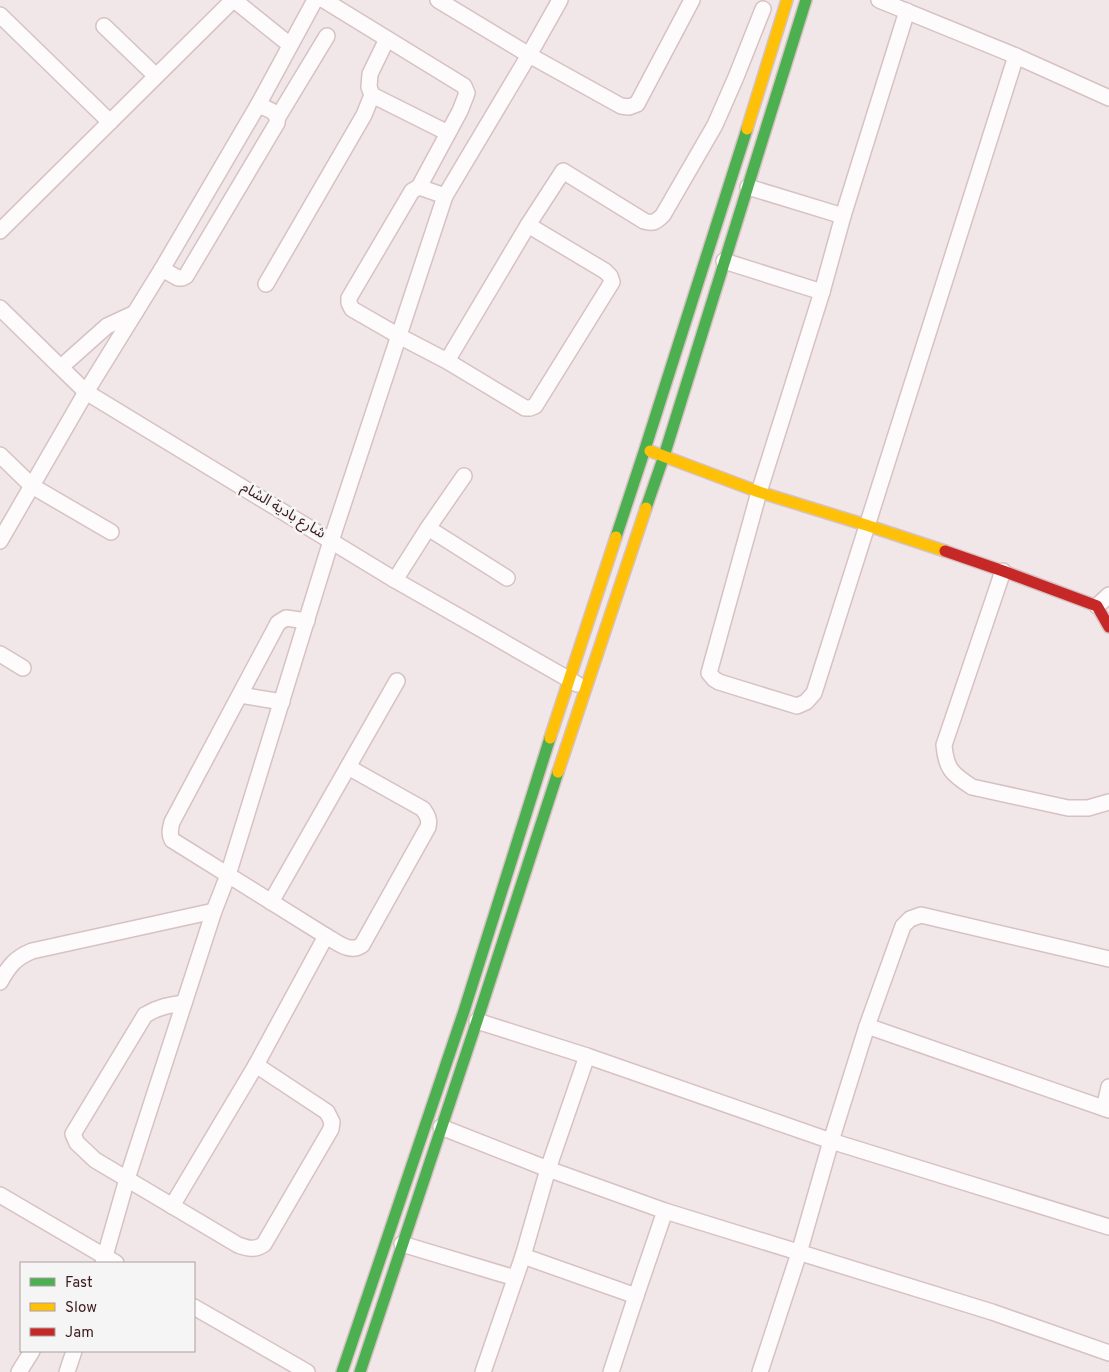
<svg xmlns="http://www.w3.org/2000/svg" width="1109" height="1372" viewBox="0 0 1109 1372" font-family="Overpass,'Noto Sans Arabic',sans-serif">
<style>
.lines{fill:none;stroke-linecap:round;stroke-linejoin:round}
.street-casing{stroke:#d7c2c3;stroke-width:18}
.fast-casing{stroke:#d7c2c3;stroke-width:14}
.slow-casing{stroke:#d7c2c3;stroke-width:14}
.jam-casing{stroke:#d7c2c3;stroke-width:14}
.street{stroke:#fdfbfc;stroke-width:15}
.fast{stroke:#4caf50;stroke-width:11}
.slow{stroke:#ffc107;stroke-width:11}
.jam{stroke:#c62828;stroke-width:11}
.labels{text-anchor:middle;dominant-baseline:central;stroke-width:5;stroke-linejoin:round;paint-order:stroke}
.street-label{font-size:15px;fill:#3e1b1f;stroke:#f5f5f5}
</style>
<rect width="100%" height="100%" fill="#f2e7e8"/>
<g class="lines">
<defs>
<g id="street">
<path d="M234 0 290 45"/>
<path d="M324 0 464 86 467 93 460 111 419 187"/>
<path d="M560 0 529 55 621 106 629 107 637 104 692 0"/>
<path d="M879 0 1016 56 1109 98"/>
<path d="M907 11 843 216 822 292 759 492 709 673 714 679 719 682 797 706 806 702 814 693 1016 56"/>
<path d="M0 15 110 122"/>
<path d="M104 26 156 76"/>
<path d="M372 95 448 133"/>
<path d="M278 117 327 36"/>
<path d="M748 187 843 216"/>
<path d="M445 196 419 187 412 191 349 298V303L352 309 399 336 447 361 525 408H530L535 406 612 282 610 276 605 271 528 225 447 361"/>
<path d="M528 225 563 171 644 221C653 224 656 222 663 215L715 125 736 77 763 9"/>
<path d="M0 231 233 0"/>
<path d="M724 261 822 292"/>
<path d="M162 269 178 278H182L186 276 277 123C279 111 267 109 258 105"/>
<path d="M266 284 364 115 372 95 369 87 370 74 387 39"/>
<path d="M0 308 86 392 395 580 577 684"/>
<path d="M61 367 107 326 135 313"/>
<path d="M0 455 32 486 111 532"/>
<path d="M428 528 507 578"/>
<path d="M0 541 86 392 162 269 258 105 315 0"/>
<path d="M1003 571 944 745C946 769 952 774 972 787L1068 808H1088L1109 802"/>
<path d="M395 580 428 528 464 476"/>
<path d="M1097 606 1109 595"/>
<path d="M307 621 286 618 278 623 172 822C170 829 169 834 172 840L326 936C337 942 350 954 362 945L428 827C430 819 427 815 423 809L348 767"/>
<path d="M0 654 23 668"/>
<path d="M240 695 282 702"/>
<path d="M271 902 397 681"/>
<path d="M0 982C9 966 15 958 32 951L214 911"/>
<path d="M184 1003C169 1005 158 1007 145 1015L73 1134 77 1143 95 1160 238 1245C247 1248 255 1251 264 1244L331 1129 332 1122 327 1112 256 1065"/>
<path d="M477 1021 587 1056 831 1141 1109 1227"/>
<path d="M867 1026 1109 1110"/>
<path d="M1104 1108 1109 1087"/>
<path d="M441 1127 548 1169 665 1211 992 1312 1109 1353"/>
<path d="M0 1195 116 1263"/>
<path d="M172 1206 256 1065 326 936"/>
<path d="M402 1244 515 1278"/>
<path d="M523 1256 636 1296"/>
<path d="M103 1263 127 1179 214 911 228 875 331 541 445 196 529 55 438 0"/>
<path d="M194 1307 307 1372"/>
<path d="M19 1372 32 1351"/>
<path d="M67 1372 74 1351"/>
<path d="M483 1372 523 1256 548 1169 587 1056"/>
<path d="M611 1372 636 1296 665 1211"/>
<path d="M760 1372 799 1253 831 1141 867 1026 903 926 910 919 921 915 1109 959"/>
</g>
<g id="fast">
<path d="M646 508 664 456 806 0"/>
<path d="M616 537 645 449 747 129"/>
<path d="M342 1372 464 1011 550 738"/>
<path d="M360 1372 477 1021 558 772"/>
</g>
<g id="slow">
<path d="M747 129 787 0"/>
<path d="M650 451 759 492 866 525 945 551"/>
<path d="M550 738 616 537"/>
<path d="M558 772 646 508"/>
</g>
<path id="jam" d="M945 551 1003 571 1097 606 1109 627"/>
</defs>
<use href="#street" class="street-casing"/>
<use href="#fast" class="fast-casing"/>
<use href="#slow" class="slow-casing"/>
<use href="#jam" class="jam-casing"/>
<use href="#street" class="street"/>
<use href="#fast" class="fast"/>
<use href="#slow" class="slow"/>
<use href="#jam" class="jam"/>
</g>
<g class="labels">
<g class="street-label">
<text transform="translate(283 511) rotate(31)">شارع بادية الشام</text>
</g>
</g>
<rect x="20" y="1262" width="175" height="90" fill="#f5f5f5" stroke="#ac9e9f"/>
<rect x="30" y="1278" width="25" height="8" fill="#4caf50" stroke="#ac9e9f"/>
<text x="65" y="1287" font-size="15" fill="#3e1b1f">Fast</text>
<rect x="30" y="1303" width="25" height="8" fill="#ffc107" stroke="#ac9e9f"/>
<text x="65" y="1312" font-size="15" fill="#3e1b1f">Slow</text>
<rect x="30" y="1328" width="25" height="8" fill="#c62828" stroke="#ac9e9f"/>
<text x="65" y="1337" font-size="15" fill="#3e1b1f">Jam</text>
</svg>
